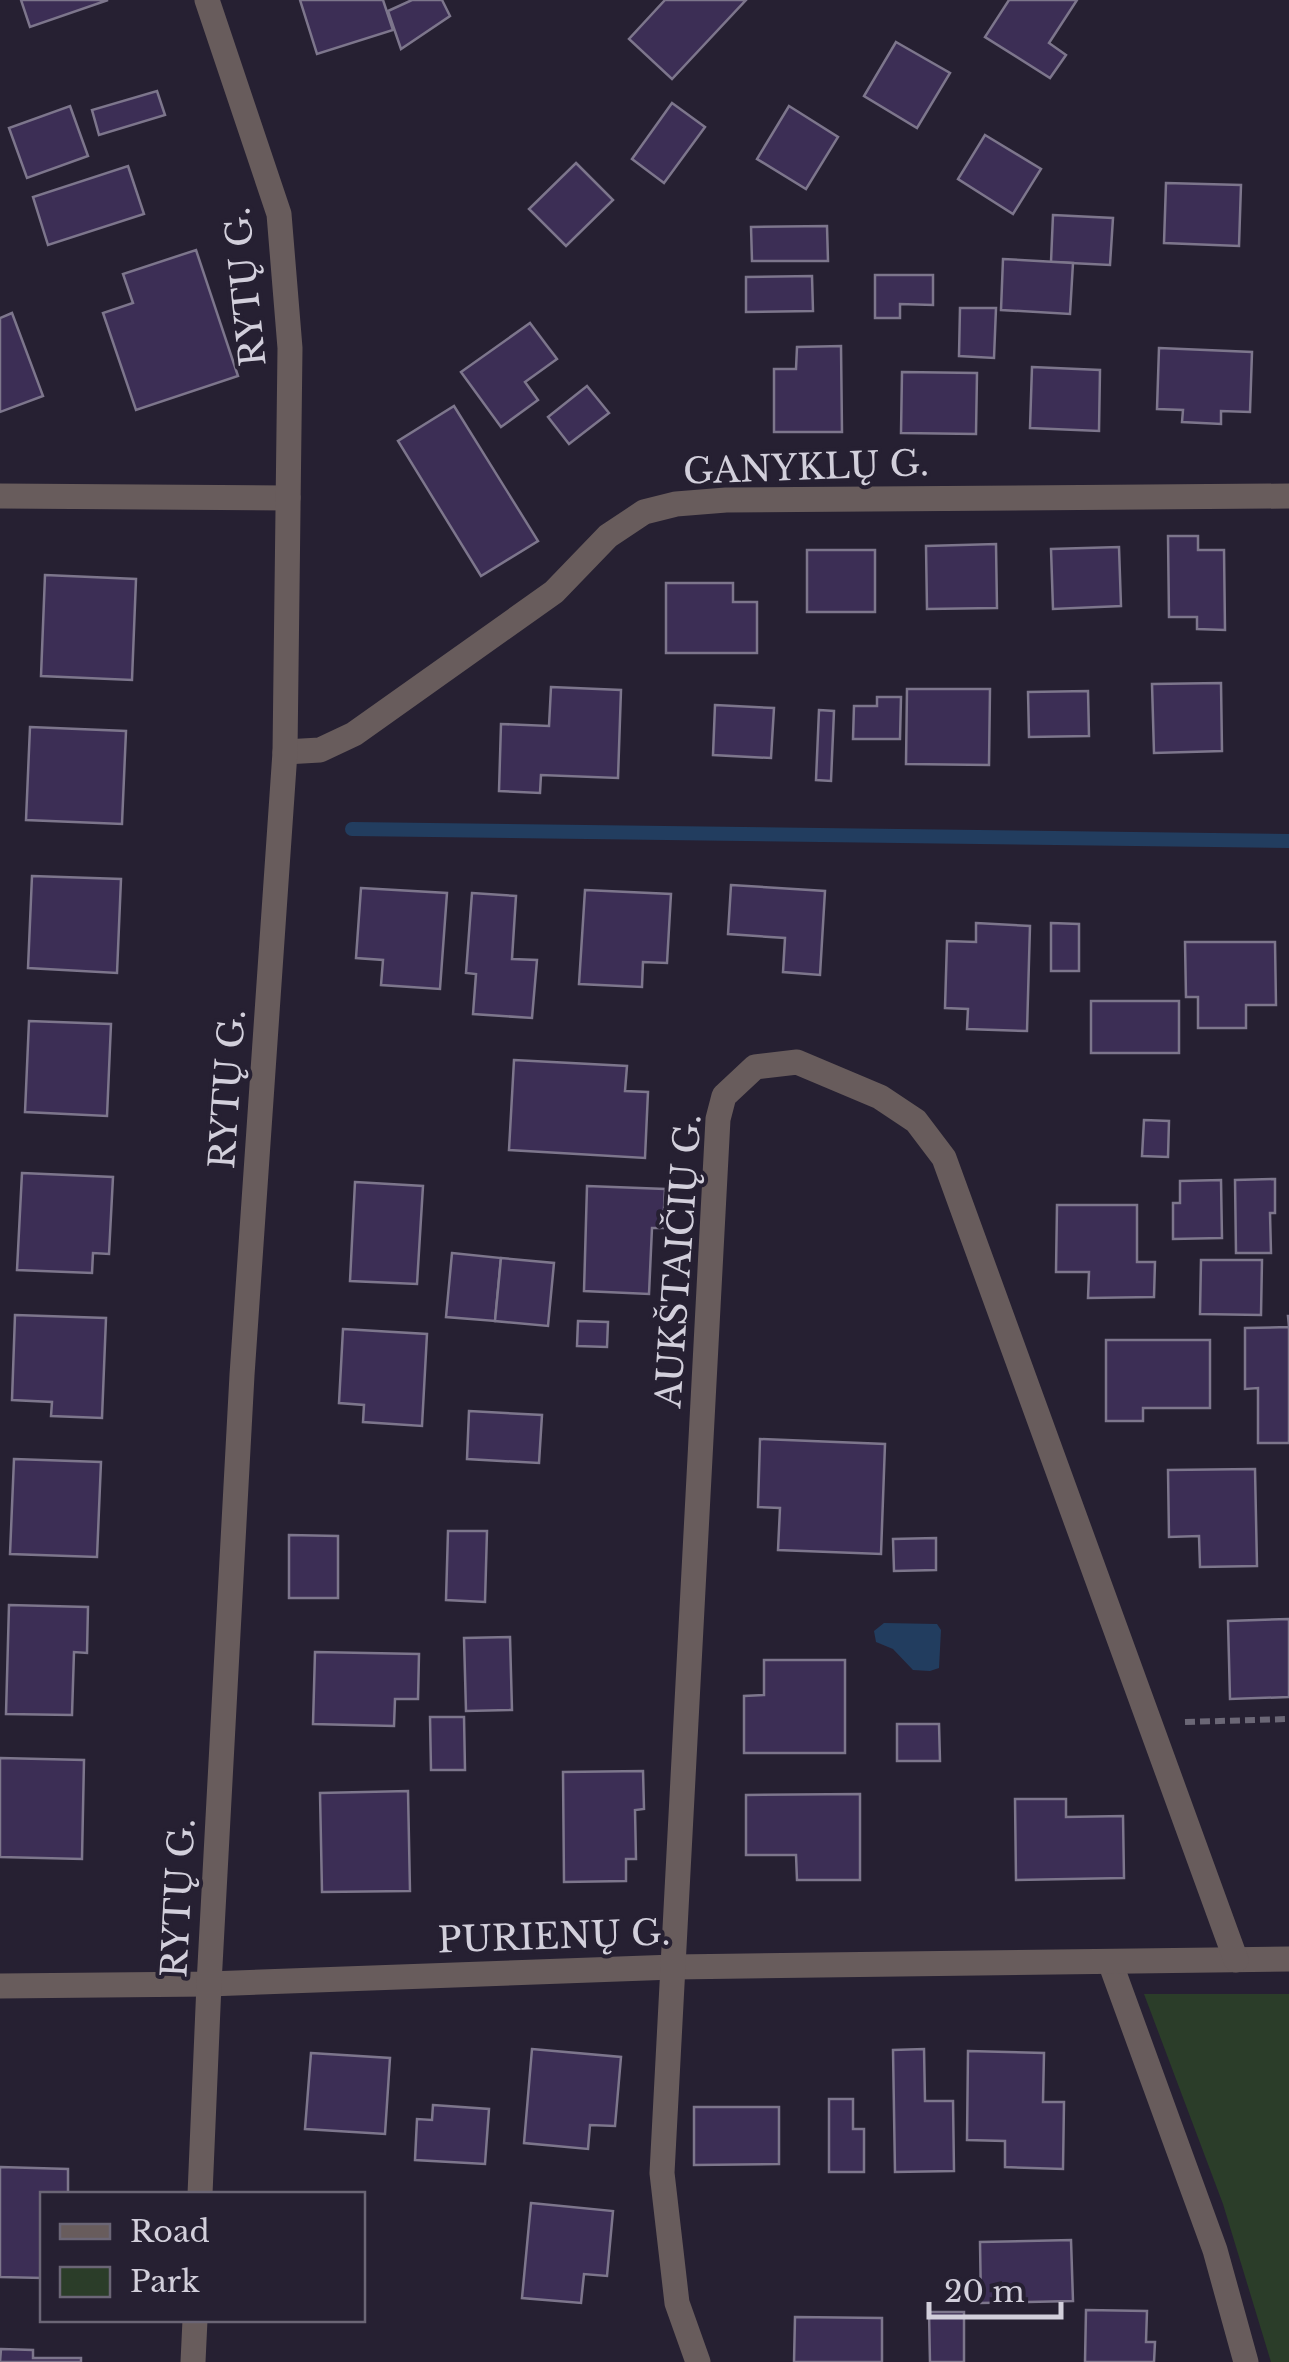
<svg xmlns="http://www.w3.org/2000/svg" width="1289" height="2362" viewBox="0 0 1289 2362" font-family="'Libre Baskerville',serif">
<style>
.green{fill:#2b3d29}
.water{fill:#223d5f}
.lines{fill:none;stroke-linecap:round;stroke-linejoin:round}
.stream{stroke:#223d5f;stroke-width:14}
.building{fill:#3c2e55;stroke:#7d768c;stroke-width:2.5}
.path{stroke:#6b6776;stroke-width:6;stroke-dasharray:10 5;stroke-linecap:butt}
.minor{stroke:#685c5c;stroke-width:25}
.labels{text-anchor:middle;dominant-baseline:central;stroke-width:8;stroke-linejoin:round;paint-order:stroke}
.street-label{font-size:35px;fill:#d2cfdb;stroke:#262032}
</style>
<rect width="100%" height="100%" fill="#262032"/>
<path class="green" d="M1144 1994H1289V2362H1271L1223 2204Z"/>
<path class="water" d="M884 1623 937 1624 941 1630 939 1668 930 1671 913 1670 893 1649 876 1642 874 1631Z"/>
<g class="lines">
<path class="stream" d="M352 829 1289 841"/>
</g>
<g class="building">
<path d="M21 0H108L30 27Z"/>
<path d="M300 0H383L393 30 317 54Z"/>
<path d="M412 0H442L450 16 401 49 388 11Z"/>
<path d="M665 0H746L672 79 629 39Z"/>
<path d="M1009 0H1077L1049 43 1066 55 1050 78 985 37Z"/>
<path d="M896 42 950 73 917 128 864 96Z"/>
<path d="M157 91 165 115 99 135 92 110Z"/>
<path d="M672 103 705 127 664 183 632 159Z"/>
<path d="M70 106 88 156 27 178 9 128Z"/>
<path d="M789 106 838 137 806 189 757 159Z"/>
<path d="M985 135 1041 169 1013 214 958 179Z"/>
<path d="M576 163 613 200 566 246 529 209Z"/>
<path d="M128 166 144 214 48 245 33 197Z"/>
<path d="M1166 183 1241 185 1239 246 1164 243Z"/>
<path d="M1053 215 1113 218 1110 265 1051 262Z"/>
<path d="M827 226 828 261H752L751 227Z"/>
<path d="M196 250 238 376 136 410 103 313 133 303 123 274Z"/>
<path d="M1003 259 1073 263 1070 314 1001 310Z"/>
<path d="M875 275H933V305L900 304V318H875Z"/>
<path d="M812 276 813 311 746 312V277Z"/>
<path d="M960 308H996L994 358 959 356Z"/>
<path d="M12 313 43 396 0 412V318Z"/>
<path d="M530 323 557 359 525 382 538 400 501 427 461 372Z"/>
<path d="M841 346 842 432H774V369H796L797 347Z"/>
<path d="M1159 348 1252 352 1250 412 1221 411V424L1182 422 1183 410 1157 409Z"/>
<path d="M1032 367 1100 370 1099 431 1030 428Z"/>
<path d="M902 372 977 373 976 434 901 433Z"/>
<path d="M587 386 609 413 569 444 548 417Z"/>
<path d="M454 406 538 541 481 576 398 441Z"/>
<path d="M1168 536H1198V550H1224L1225 630 1197 629V617H1169Z"/>
<path d="M996 544 997 608 927 609 926 546Z"/>
<path d="M1119 547 1121 606 1053 609 1051 549Z"/>
<rect x="807" y="550" width="68" height="62"/>
<path d="M45 575 136 579 132 680 41 676Z"/>
<path d="M666 583H733V602H757V653H666Z"/>
<path d="M1221 683 1222 751 1154 753 1152 684Z"/>
<path d="M551 687 621 690 618 778 541 775 540 793 499 791 501 724 549 726Z"/>
<path d="M907 689H990L989 765 906 764Z"/>
<path d="M1088 691 1089 736 1029 737 1028 692Z"/>
<path d="M877 697H901L900 739H853L854 706H877Z"/>
<path d="M715 705 774 708 771 758 713 755Z"/>
<path d="M819 710 834 711 831 781 816 780Z"/>
<path d="M30 727 126 731 122 824 26 820Z"/>
<path d="M32 876 121 879 117 973 28 968Z"/>
<path d="M731 885 825 891 820 975 783 972 785 938 728 934Z"/>
<path d="M361 888 447 893 440 989 381 985 383 960 356 958Z"/>
<path d="M585 890 671 894 667 963 643 962 642 987 579 984Z"/>
<path d="M472 893 516 896 512 959 537 960 532 1018 473 1014 476 974 466 973Z"/>
<path d="M976 923 1030 926 1027 1031 967 1029 968 1009 945 1008 947 941 976 942Z"/>
<path d="M1051 923 1079 924V971H1051Z"/>
<path d="M1185 942H1275L1276 1005H1246V1028H1198V997H1186Z"/>
<rect x="1091" y="1001" width="88" height="52"/>
<path d="M29 1021 111 1024 107 1116 25 1112Z"/>
<path d="M514 1060 627 1066 625 1091 648 1092 645 1158 509 1150Z"/>
<path d="M1144 1120 1169 1121 1168 1157 1142 1156Z"/>
<path d="M22 1173 113 1177 109 1254 93 1253 92 1273 17 1270Z"/>
<path d="M1275 1179V1213H1270L1271 1253H1236L1235 1180Z"/>
<path d="M1221 1180 1222 1238 1173 1239V1203H1180V1181Z"/>
<path d="M355 1182 423 1186 417 1284 350 1281Z"/>
<path d="M587 1186 665 1189 663 1228H652L649 1294 584 1291Z"/>
<path d="M1057 1205H1137V1262H1155L1154 1297 1088 1298 1089 1272H1056Z"/>
<path d="M452 1253 501 1258 495 1321 446 1317Z"/>
<path d="M501 1258 554 1263 548 1326 495 1321Z"/>
<path d="M1201 1260H1262L1261 1315 1200 1314Z"/>
<path d="M15 1315 106 1318 102 1418 51 1416 52 1402 12 1400Z"/>
<path d="M1288 1316H1289V1443H1258V1388L1245 1389V1328L1289 1327Z"/>
<path d="M578 1321 608 1322 607 1347 577 1346Z"/>
<path d="M343 1329 427 1334 422 1426 363 1422 364 1405 339 1403Z"/>
<path d="M1106 1340H1210V1408H1143V1421H1106Z"/>
<path d="M469 1411 542 1415 539 1463 467 1459Z"/>
<path d="M760 1439 885 1444 881 1554 778 1550 780 1508 758 1507Z"/>
<path d="M14 1459 101 1462 97 1557 10 1554Z"/>
<path d="M1255 1469 1257 1566 1200 1567 1199 1536 1169 1537 1168 1470Z"/>
<path d="M448 1531H487L485 1602 446 1600Z"/>
<path d="M289 1535 338 1536V1598H289Z"/>
<path d="M936 1538V1570L894 1571 893 1539Z"/>
<path d="M9 1605 88 1607 87 1653 74 1652 72 1715 6 1714Z"/>
<path d="M1289 1619V1697L1230 1699 1228 1621Z"/>
<path d="M510 1637 512 1710 466 1711 464 1638Z"/>
<path d="M315 1652 419 1654 418 1699H395L394 1726 313 1724Z"/>
<path d="M764 1660H845V1753H744V1696L764 1695Z"/>
<path d="M430 1717H464L465 1770H431Z"/>
<path d="M897 1724H939L940 1761H897Z"/>
<path d="M0 1758 84 1760 82 1859 0 1857Z"/>
<path d="M643 1771 644 1809 635 1810 636 1859H626V1881L564 1882 563 1772Z"/>
<path d="M408 1791 410 1891 322 1892 320 1793Z"/>
<path d="M860 1794V1880H797L796 1855H746V1795Z"/>
<path d="M1015 1799H1066V1817L1123 1816 1124 1878 1016 1880Z"/>
<path d="M532 2049 621 2057 615 2126 590 2125 588 2149 524 2143Z"/>
<path d="M924 2049 925 2101H953L954 2171 895 2172 893 2050Z"/>
<path d="M968 2051 1044 2053 1043 2102H1064L1063 2169 1005 2167V2141L967 2140Z"/>
<path d="M311 2053 390 2058 385 2134 305 2129Z"/>
<path d="M829 2099H853V2129H864V2172H829Z"/>
<path d="M433 2105 489 2109 485 2164 415 2160 417 2119 432 2120Z"/>
<path d="M694 2107H779V2164L694 2165Z"/>
<path d="M0 2167 68 2169V2194H42V2278L0 2277Z"/>
<path d="M531 2203 613 2211 607 2276 584 2274 581 2303 522 2298Z"/>
<path d="M1071 2240 1073 2301 981 2303 980 2242Z"/>
<path d="M1086 2310 1147 2311 1146 2342H1155L1154 2362H1085Z"/>
<path d="M929 2312H964V2362H930Z"/>
<path d="M795 2317 882 2318V2362H794Z"/>
<path d="M1 2349 33 2350V2358H81V2362H0Z"/>
</g>
<g class="lines">
<path class="path" d="M1185 1722 1289 1719"/>
<g class="minor">
<path d="M0 496 288 498"/>
<path d="M285 752 320 750 354 734 554 592 608 536 644 512 676 504 726 500 1289 496"/>
<path d="M1110 1962 1215 2250 1246 2362"/>
<path d="M0 1986 209 1984 674 1967 1289 1959"/>
<path d="M200 2194 209 1984 242 1375 285 752 290 348 279 214 207 0"/>
<path d="M193 2362 195 2320"/>
<path d="M698 2362 677 2303 662 2173 718 1119 724 1096 755 1067 797 1062 880 1097 916 1121 944 1158 1236 1960"/>
</g>
</g>
<g class="labels">
<g class="street-label">
<text transform="translate(245 287) rotate(-96)">RYTŲ G.</text>
<text transform="translate(806 467) rotate(-2)">GANYKLŲ G.</text>
<text transform="translate(227 1089) rotate(-86)">RYTŲ G.</text>
<text transform="translate(678 1261) rotate(-86)">AUKŠTAIČIŲ G.</text>
<text transform="translate(178 1898) rotate(-87)">RYTŲ G.</text>
<text transform="translate(554 1936) rotate(-2)">PURIENŲ G.</text>
</g>
</g>
<rect x="40" y="2192" width="325" height="130" fill="#262032" stroke="#6b6676" stroke-width="2.5"/>
<rect x="60" y="2224" width="50" height="15" fill="#685c5c" stroke="#6b6676" stroke-width="2.5"/>
<text x="130" y="2242" font-size="30" fill="#d2cfdb">Road</text>
<rect x="60" y="2267" width="50" height="30" fill="#2b3d29" stroke="#6b6676" stroke-width="2.5"/>
<text x="130" y="2292" font-size="30" fill="#d2cfdb">Park</text>
<path d="M929 2302v15h132v-15" fill="none" stroke="#d2cfdb" stroke-width="5"/>
<text x="944" y="2302" font-size="30" fill="#d2cfdb" stroke="#262032" stroke-width="8" paint-order="stroke">20 m</text>
</svg>
